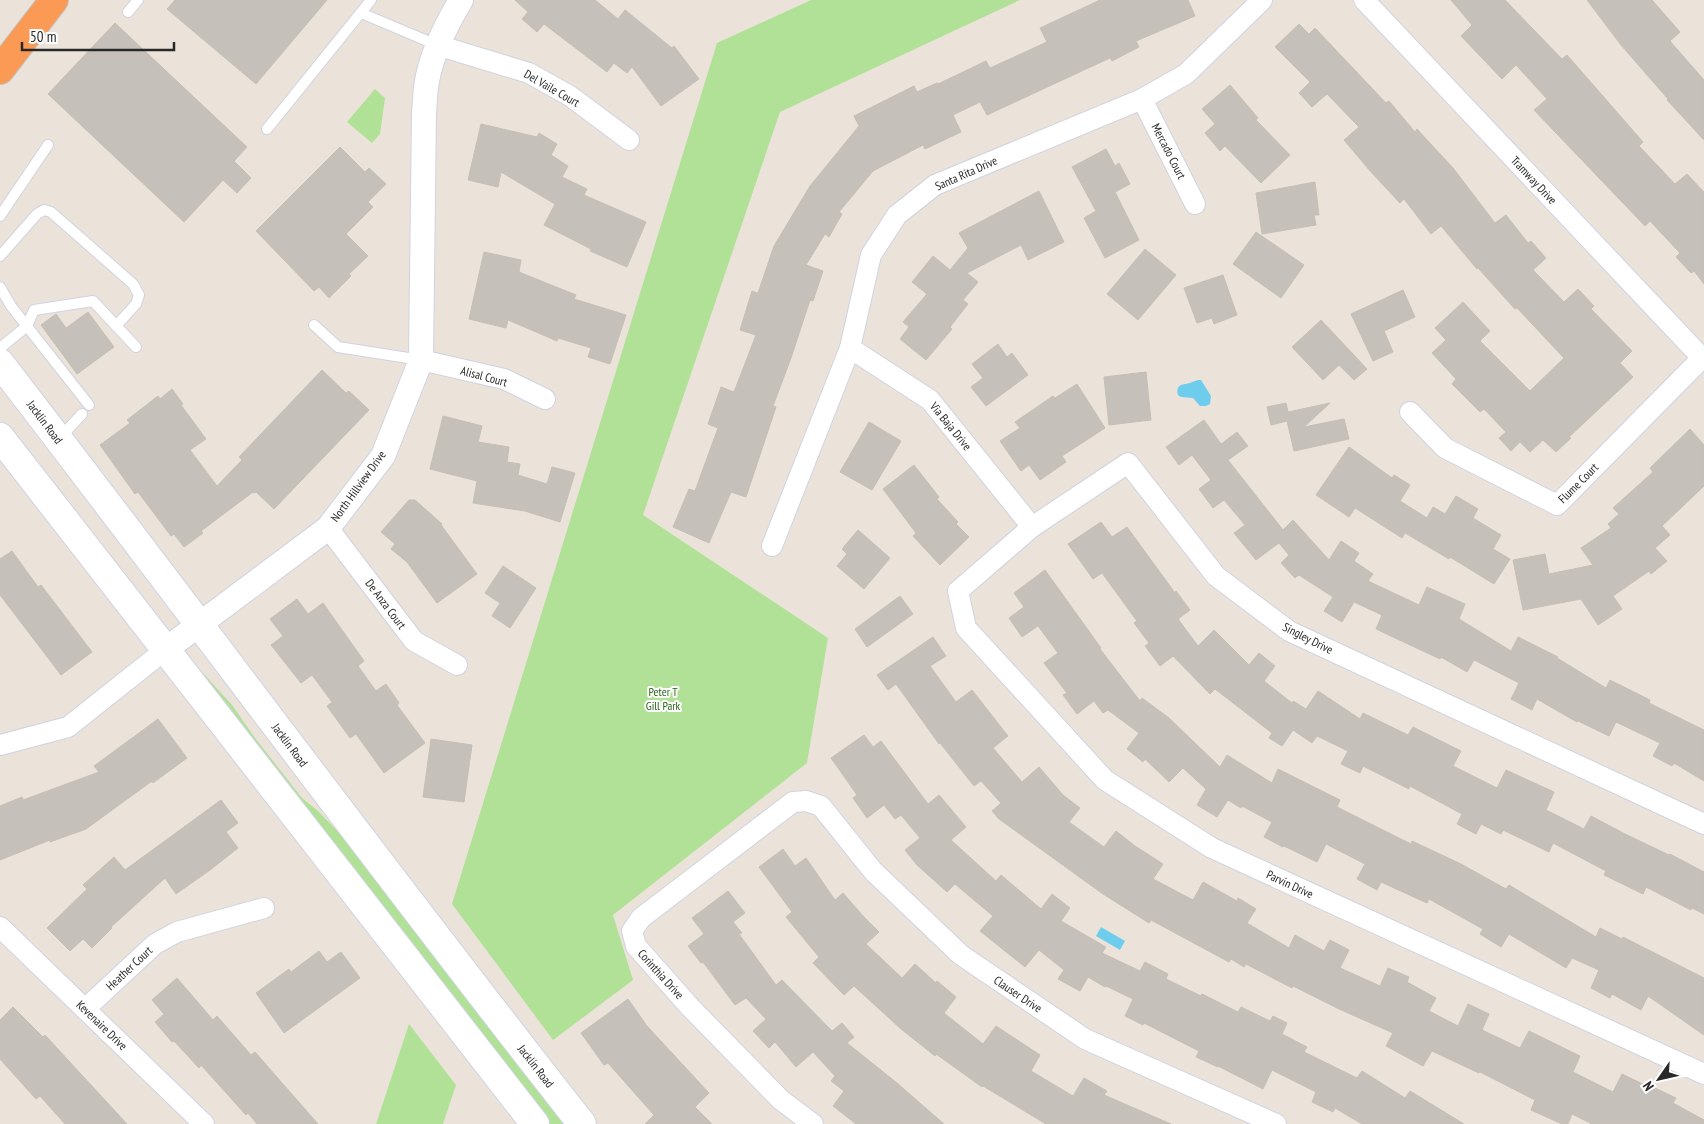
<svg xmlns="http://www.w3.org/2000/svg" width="1704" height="1124" viewBox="0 0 1704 1124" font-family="'PT Sans Narrow',sans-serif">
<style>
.green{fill:#b1e197}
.water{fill:#6eccec}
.building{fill:#c6c0ba;stroke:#c6bfb4}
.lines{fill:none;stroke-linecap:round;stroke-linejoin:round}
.service-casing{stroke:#cfd3e1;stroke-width:12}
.minor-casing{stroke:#cfd3e1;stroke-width:22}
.tertiary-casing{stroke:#cfd3e1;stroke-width:26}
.secondary-casing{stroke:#cfd3e1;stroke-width:30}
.motorway-casing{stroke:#c3c3c3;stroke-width:30}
.service{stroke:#fff;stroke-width:10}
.minor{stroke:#fff;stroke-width:20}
.tertiary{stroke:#fff;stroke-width:24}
.secondary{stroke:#fff;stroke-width:28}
.motorway{stroke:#fb9a54;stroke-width:28}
.labels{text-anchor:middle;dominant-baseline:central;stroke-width:4;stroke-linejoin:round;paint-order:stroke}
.street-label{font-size:12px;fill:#282828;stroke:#fff}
.park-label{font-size:12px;fill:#2a631a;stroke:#fff}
</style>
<rect width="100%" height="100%" fill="#ebe3da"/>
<g class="green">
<path d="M811 0H1020L780 112 643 515 828 638 807 763 613 915 633 980 553 1040 452 904 717 43Z"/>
<path d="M375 89 385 98 380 134 372 143 347 122Z"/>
<path d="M195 672H202L232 705 255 738 302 798 318 811 342 836 569 1124H549Z"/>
<path d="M409 1024 456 1085 443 1124H376Z"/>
</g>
<g class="water">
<path d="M1198 380H1201L1211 396 1210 404 1206 406H1200L1193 398 1181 397 1178 395C1176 384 1181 385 1190 383 1192 382 1195 381 1198 380Z"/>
<path d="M1101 927 1125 941 1120 950 1096 936Z"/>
</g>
<g class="building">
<path d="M175 0H327L256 84 167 9Z"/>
<path d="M515 0H595L618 19 625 10 672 48 674 46 699 79 661 106 632 67 627 73 614 63 607 72 544 24 537 32 522 19 528 12Z"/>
<path d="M1100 0H1188L1195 16 1136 41 1139 47 1112 61 1110 58 987 115 980 102 953 115 961 132 925 149 923 145 873 171 839 212 842 214 829 237 825 234 806 265 823 271 813 301 810 300 791 358 773 406 776 407 746 497 731 492 709 543 673 527 689 489 695 491 718 428 708 424 721 387 734 392 756 335 740 330 752 291 758 293 774 246 810 186 859 126 854 116 914 86 917 92 937 83 938 84 986 61 990 68 1047 42 1040 28Z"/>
<path d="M1451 0H1505L1562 59 1567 55 1643 142 1639 146 1675 184 1687 174 1704 192V284L1694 271 1691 273 1676 257 1680 253 1650 221 1645 226 1534 110 1547 99 1516 65 1502 79 1461 36 1472 25Z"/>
<path d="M1587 0H1652L1680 32 1670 41 1704 80V140L1667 100 1668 99 1621 45Z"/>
<path d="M115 23 247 147 234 161 251 178 237 193 223 180 184 222 48 94Z"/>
<path d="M1299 24 1309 34 1315 28 1386 103 1389 101 1415 132 1417 129 1453 168 1495 223 1506 215 1528 243 1531 241 1546 258 1533 270 1564 302 1578 289 1594 306 1591 309 1632 351 1620 363 1633 377 1569 437 1571 438 1556 452 1543 440 1530 452 1520 442 1511 451 1499 438 1506 432 1484 409 1480 412 1452 384 1456 379 1432 353 1446 340 1435 328 1463 302 1490 331 1480 341 1530 391 1564 358 1517 308 1515 309 1478 268 1477 269 1441 226 1431 234 1404 199 1400 203 1371 172 1344 140 1359 127 1327 94 1312 107 1299 93 1310 82 1275 47Z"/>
<path d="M1230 85 1258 118 1256 120 1290 155 1261 183 1225 146 1220 151 1205 133 1215 124 1202 109Z"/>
<path d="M481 124 537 137 539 133 557 144 551 155 568 166 562 177 587 189 584 195 646 222 627 267 590 251 591 249 544 225 555 204 501 172 498 187 468 180Z"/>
<path d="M340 147 365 172 369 168 386 184 368 202 373 207 346 234 368 256 349 274 351 276 329 298 319 287 314 291 256 231Z"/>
<path d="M1106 149 1115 166 1119 163 1130 184 1115 192 1139 240 1105 258 1084 218 1096 211 1072 167Z"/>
<path d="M1315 182 1319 215H1314L1316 225 1262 234 1256 193Z"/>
<path d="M1039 191 1064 242 1028 260 1021 245 967 273 978 282 963 300 968 304 950 327 952 329 926 360 900 339 909 327 903 322 927 294 912 282 933 256 950 270 968 248 959 233Z"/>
<path d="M1256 232 1304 265 1281 298 1233 264Z"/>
<path d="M1145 249 1176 275 1138 320 1107 294Z"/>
<path d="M484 252 521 260 519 272 576 295 574 299 626 315 610 364 588 357 591 348 558 338 557 341 508 320 506 328 469 319Z"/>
<path d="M1223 275 1237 315 1214 324 1212 318 1197 323 1184 288Z"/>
<path d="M1403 290 1415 317 1384 331 1393 352 1373 361 1351 314Z"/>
<path d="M88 312 114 347 77 374 41 325 56 314 66 328Z"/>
<path d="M1321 320 1367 369 1354 380 1339 365 1323 380 1292 347Z"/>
<path d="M998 344 1007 357 1012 353 1028 375 986 406 971 387 983 378 972 364Z"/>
<path d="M322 370 346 393 349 391 369 410 274 509 256 492 254 493 253 492 201 531 203 533 184 547 174 534 171 536 138 492 135 494 100 445 130 423 127 420 158 396 160 399 172 389 183 404 181 405 206 439 190 450 217 486 242 460 239 457Z"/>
<path d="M1146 372 1151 420 1109 425 1104 377Z"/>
<path d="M1077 384 1105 428 1062 456 1066 462 1040 480 1029 465 1021 471 1000 441 1020 428 1015 422 1053 396 1055 398Z"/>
<path d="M1286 403 1288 412 1330 403 1304 427 1344 419 1349 439 1294 451 1287 421 1271 425 1267 407Z"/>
<path d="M443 416 482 426 478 442 509 447 507 462 520 464 518 475 547 484 552 467 575 473 560 522 525 511 473 503 477 481 430 469Z"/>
<path d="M1204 420 1221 444 1237 432 1248 446 1228 460 1283 530 1293 520 1329 560 1341 541 1359 553 1354 561 1373 574 1368 581 1419 605 1427 587 1465 604 1459 619 1511 651 1518 637 1558 657 1557 658 1606 688 1610 680 1650 700 1649 703 1704 730V781L1674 763 1672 766 1653 756 1660 743 1616 722 1609 736 1578 721 1577 722 1537 699 1532 710 1511 699 1519 683 1474 660 1467 672 1441 657 1440 659 1376 629 1382 615 1354 602 1342 622 1324 611 1333 597 1299 575 1295 578 1281 563 1289 555 1279 543 1256 560 1234 533 1245 525 1224 500 1213 508 1199 489 1211 480 1192 455 1179 465 1166 447Z"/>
<path d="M869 422 901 441 872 490 840 472Z"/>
<path d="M1690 429 1704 445V486L1662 526 1670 535 1655 548 1667 561 1651 574 1649 571 1613 596 1622 609 1598 625 1581 599 1523 610 1513 560 1545 554 1549 574 1593 565 1581 548 1611 528 1608 524 1619 514 1613 508 1653 472 1650 468Z"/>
<path d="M1349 447 1392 478 1394 475 1410 485 1400 501 1427 518 1433 507 1445 514 1456 496 1478 509 1473 518 1501 535 1493 549 1510 559 1494 584 1450 557 1449 559 1405 533 1402 538 1355 508 1349 517 1316 495Z"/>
<path d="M914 465 939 497 937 499 958 522 956 524 969 537 940 565 913 536 916 533 883 489Z"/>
<path d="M409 500H415L442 524 441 525 477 574 437 603 407 562 391 549 395 544 381 532Z"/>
<path d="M1101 522 1112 537 1127 527 1175 593 1176 591 1190 610 1178 619 1198 646 1214 630 1249 665 1259 653 1275 666 1264 681 1292 703 1293 701 1306 709 1318 691 1360 719 1363 713 1408 735 1413 727 1461 751 1453 766 1497 788 1506 770 1554 792 1546 810 1584 829 1591 816 1625 834 1669 855 1670 854 1704 872V914L1692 908 1691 910 1646 887 1643 894 1604 875 1606 871 1553 843 1549 852 1503 830 1501 834 1481 824 1476 834 1457 824 1462 814 1410 786 1409 789 1363 766 1360 773 1341 764 1348 751 1317 736 1312 743 1293 730 1282 746 1269 738 1272 733 1215 689 1210 694 1173 656 1160 666 1145 646 1149 643 1134 623 1137 621 1102 573 1093 579 1068 544Z"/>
<path d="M858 530 890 558 864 589 837 566 847 554 842 549Z"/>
<path d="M12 551 38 587 41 585 92 652 61 675 0 595V559Z"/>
<path d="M503 566 536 588 510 628 492 616 500 603 485 593Z"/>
<path d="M1045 570 1101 648 1100 649 1140 701 1142 698 1169 718 1220 767 1227 755 1272 783 1278 769 1340 800 1337 807 1411 844 1412 841 1461 864 1506 889 1509 885 1596 937 1600 928 1622 939 1623 937 1704 978V1035L1648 996 1641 1010 1612 994 1610 998 1591 988 1599 970 1572 958 1566 968 1509 934 1501 947 1480 934 1483 929 1429 899 1427 903 1381 882 1377 890 1357 879 1365 864 1326 844 1317 862 1284 846 1283 847 1264 837 1272 822 1242 806 1241 808 1228 800 1217 817 1197 805 1206 789 1183 768 1169 782 1145 759 1143 762 1127 749 1139 733 1108 710 1103 713 1094 701 1077 714 1063 695 1067 693 1044 663 1058 653 1038 626 1022 637 1009 618 1024 607 1014 593Z"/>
<path d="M900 596 913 614 867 647 855 629Z"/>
<path d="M297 599 308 614 323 603 364 661 358 666 376 691 386 684 399 703 397 705 425 743 384 773 356 734 350 738 327 706 332 702 312 675 301 683 271 645 283 636 270 619Z"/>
<path d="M933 637 946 656 930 666 956 702 972 690 1008 736 993 748 1022 782 1039 767 1063 795 1080 808 1069 822 1104 847 1116 831 1135 846 1163 864 1153 879 1193 900 1203 882 1237 901 1238 898 1256 909 1247 923 1289 948 1295 935 1324 951 1330 940 1349 950 1340 968 1380 986 1388 968 1409 977 1407 982 1436 998 1429 1011 1458 1026 1468 1004 1489 1014 1482 1030 1520 1048 1529 1031 1580 1056 1573 1072 1613 1092 1622 1074 1655 1090V1088L1676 1098 1673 1103 1704 1120V1124H1592L1572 1114 1568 1124H1562L1531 1110 1535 1100 1480 1072 1479 1073 1432 1051 1423 1066 1386 1046 1393 1033 1339 1009 1293 986 1292 988 1246 964 1244 967 1231 959 1229 962 1151 920 1149 923 1103 894 999 819 992 811 1001 803 981 781 974 786 940 743 939 744 896 684 888 690 877 675Z"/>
<path d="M158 719 187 758 153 783 152 781 86 829 50 842V840L0 860V806L22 797 23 800 99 772 94 766Z"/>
<path d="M864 735 873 747 881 741 928 804 939 795 966 827 951 840 996 881 1001 875 1041 909 1052 894 1070 908 1061 921 1106 947 1102 953 1140 971 1145 962 1168 974 1166 979 1201 996 1202 994 1238 1012 1241 1007 1270 1021 1273 1016 1287 1023 1282 1034 1307 1047 1304 1052 1357 1078 1362 1071 1405 1098 1410 1091 1464 1124H1362L1335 1108 1333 1112 1312 1102 1316 1092 1272 1070 1263 1089 1218 1066V1067L1196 1057 1199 1051 1144 1023 1143 1025 1125 1016 1133 999 1106 986 1105 987 1088 977 1080 991 1058 979 1064 970 1039 950 1025 967 980 931 993 916 955 884 947 892 917 865 905 850 920 838 901 815 895 819 884 805 867 818 853 798 857 795 831 758Z"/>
<path d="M431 739 472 745 464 802 423 797Z"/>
<path d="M221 800 238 823 226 832 238 848 210 870 176 894 165 878 111 927 112 928 92 948 83 939 70 951 47 928 87 889 83 885 114 857 125 870Z"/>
<path d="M783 849 795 866 806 858 835 900 843 893 863 916 879 932 866 944 902 978 915 964 936 983 937 981 956 997 944 1013 983 1044 996 1026 1040 1055 1031 1071 1073 1096 1084 1078 1107 1091 1104 1095 1171 1124H1046L983 1086 982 1087 936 1054 935 1056 901 1029 854 986 844 995 813 963 819 957 786 917 792 912 759 867Z"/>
<path d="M728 891 745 913 733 922 742 933 739 934 776 985 782 980 832 1031 842 1023 854 1037 847 1043 897 1083 944 1124H856L833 1106 844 1091 831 1081 835 1076 813 1052 796 1067 775 1042 769 1048 753 1031 766 1019 746 998 735 1005 703 962 701 963 688 946 704 934 692 918Z"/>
<path d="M319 951 327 962 341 952 360 978 284 1033 256 993 289 969 291 972Z"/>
<path d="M177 978 213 1020 217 1016 251 1055 255 1052 318 1124H257L248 1113 246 1115 201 1065 199 1068 174 1041 172 1042 155 1022 164 1014 152 1000Z"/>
<path d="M628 999 647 1026 709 1093 695 1107 712 1124H645L654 1115 608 1063 604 1065 581 1033Z"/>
<path d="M13 1007 43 1037 45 1035 127 1124H65L40 1096 36 1099 0 1059V1020Z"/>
</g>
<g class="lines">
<defs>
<g id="service">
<path d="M128 12 138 0"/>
<path d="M361 13 437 45"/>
<path d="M267 129 371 0"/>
<path d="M0 216 48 145"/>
<path d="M0 256 37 214 44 210 51 212 133 284 139 295 136 304 116 326"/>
<path d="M0 287 11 306 89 405"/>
<path d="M314 325 338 347 421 360"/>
<path d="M0 348 27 326 34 310 93 301 136 347"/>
<path d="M59 439 82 414"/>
</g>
<g id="minor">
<path d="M1364 0 1704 360"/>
<path d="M437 45 529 73 570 96 629 140"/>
<path d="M1142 99 1195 204"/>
<path d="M850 348 930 400 1032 527"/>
<path d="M421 360 504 379 545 399"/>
<path d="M1410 412 1445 448 1557 505 1702 358"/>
<path d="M328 528 414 641 457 665"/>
<path d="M772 546 850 348 871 255 897 215 935 185 1142 99 1186 74 1262 0"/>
<path d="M0 745 68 727 165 650"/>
<path d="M1704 824 1289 631 1216 576 1128 463 1032 527 958 591 966 628 1105 780 1212 848 1704 1074"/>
<path d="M0 927 204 1124"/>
<path d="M85 1009 155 944 177 932 264 908"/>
<path d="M813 1124 781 1100 690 1007 636 946 632 931 641 918 793 802 806 801 821 806 873 871 961 955 1085 1039 1276 1124"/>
</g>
<path id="tertiary" d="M165 650 328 528 383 456 421 360 424 113C425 102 425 91 427 81 432 52 446 25 461 0"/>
<g id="secondary">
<path d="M0 363C195 616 384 873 582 1124"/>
<path d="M0 437 535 1124"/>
</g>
<path id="motorway" d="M0 70 54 0"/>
</defs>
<use href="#service" class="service-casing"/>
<use href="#minor" class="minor-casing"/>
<use href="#tertiary" class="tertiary-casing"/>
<use href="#secondary" class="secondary-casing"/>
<use href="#motorway" class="motorway-casing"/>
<use href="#service" class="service"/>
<use href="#minor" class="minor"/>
<use href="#tertiary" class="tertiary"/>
<use href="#secondary" class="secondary"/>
<use href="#motorway" class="motorway"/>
</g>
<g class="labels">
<g class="street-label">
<text transform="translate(552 88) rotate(30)">Del Vaile Court</text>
<text transform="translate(1169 151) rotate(63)">Mercado Court</text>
<text transform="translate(966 173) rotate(-24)">Santa Rita Drive</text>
<text transform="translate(1534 180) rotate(47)">Tramway Drive</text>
<text transform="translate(484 376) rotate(15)">Alisal Court</text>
<text transform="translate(45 422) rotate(53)">Jacklin Road</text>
<text transform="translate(951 426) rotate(51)">Via Baja Drive</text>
<text transform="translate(1578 483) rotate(-45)">Flume Court</text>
<text transform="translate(358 486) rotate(-54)">North Hillview Drive</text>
<text transform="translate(386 604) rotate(53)">De Anza Court</text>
<text transform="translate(1308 638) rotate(27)">Singley Drive</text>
<text transform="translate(290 745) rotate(53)">Jacklin Road</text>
<text transform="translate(1290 884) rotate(25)">Parvin Drive</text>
<text transform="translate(129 968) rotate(-43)">Heather Court</text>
<text transform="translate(661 974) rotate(48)">Corinthia Drive</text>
<text transform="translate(1018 994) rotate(34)">Clauser Drive</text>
<text transform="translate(102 1025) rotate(44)">Kevenaire Drive</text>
<text transform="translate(536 1066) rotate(52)">Jacklin Road</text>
</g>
<g class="park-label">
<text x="663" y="691">Peter T<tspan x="663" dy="14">Gill Park</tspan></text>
</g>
</g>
<g transform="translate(1659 1079) rotate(236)" stroke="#ffffff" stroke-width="4" paint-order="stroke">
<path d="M0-4L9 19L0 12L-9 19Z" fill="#282828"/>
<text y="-8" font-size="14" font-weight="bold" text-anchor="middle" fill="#282828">N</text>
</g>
<path d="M22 42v8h152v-8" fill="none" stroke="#282828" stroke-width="2.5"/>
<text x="30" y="42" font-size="15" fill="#282828" stroke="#ffffff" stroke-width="4" paint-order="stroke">50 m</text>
</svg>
